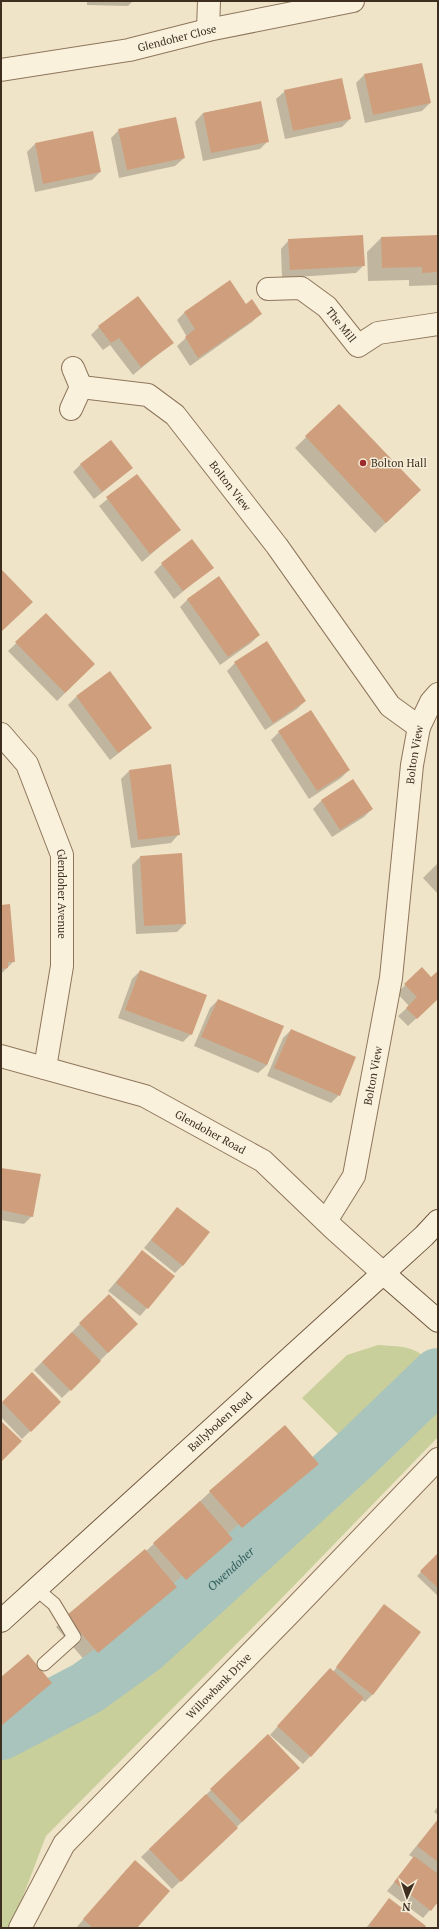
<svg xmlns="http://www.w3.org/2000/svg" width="439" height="1929" viewBox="0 0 439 1929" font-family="'PT Serif',serif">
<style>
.green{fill:#c9cf9b}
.shadow{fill:#0003}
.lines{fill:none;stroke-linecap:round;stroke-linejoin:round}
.river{stroke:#a9c4bc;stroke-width:54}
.building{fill:#cf9f7d}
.lane-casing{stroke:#8d765c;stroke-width:15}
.street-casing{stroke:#8d765c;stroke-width:24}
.secondary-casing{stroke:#6f573f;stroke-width:24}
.lane{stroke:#faf1dc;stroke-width:13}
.street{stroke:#faf1dc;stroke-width:22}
.secondary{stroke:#faf1dc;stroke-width:22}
.poi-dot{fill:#9e2a2b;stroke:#f7eed8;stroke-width:1.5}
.labels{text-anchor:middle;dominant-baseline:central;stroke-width:3;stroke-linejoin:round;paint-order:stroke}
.street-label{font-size:11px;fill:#3d2e20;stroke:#f7eed8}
.poi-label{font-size:11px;fill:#3d2e20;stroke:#f7eed8;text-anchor:start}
.water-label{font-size:12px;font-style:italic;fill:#2f5d5a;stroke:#f7eed8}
</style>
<rect width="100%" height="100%" fill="#f0e4c8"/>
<path class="green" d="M378 1345C408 1347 415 1346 438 1368V1437L280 1600 46 1836 11 1928H1V1733L87 1688 144 1647 357 1453 302 1398 347 1355Z"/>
<g class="shadow">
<path d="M87 1H133L128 6 87 5Z"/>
<path d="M364 75 430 103 422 111 365 123 356 83Z"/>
<path d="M285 91 350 119 342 127 285 139 276 99Z"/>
<path d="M260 102 268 141 260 149 203 161 195 122 203 113Z"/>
<path d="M119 130 184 158 175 166 119 178 111 138Z"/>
<path d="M92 132 100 172 92 180 35 192 27 152 35 144Z"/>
<path d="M438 236V285L409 286V280L368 281 367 252 381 238Z"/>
<path d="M289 240 364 265 356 273 282 278 281 249Z"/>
<path d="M246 306 260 314 252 322 190 366 177 346 187 337 177 320 185 312Z"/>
<path d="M99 327 173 342 133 375 110 345 103 350 91 335Z"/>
<path d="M339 405 409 501 375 533 295 448Z"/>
<path d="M81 464 132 468 94 499 73 472Z"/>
<path d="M137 475 179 530 142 562 99 506Z"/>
<path d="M162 564 212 567 174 599 154 572Z"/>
<path d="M188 599 259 635 251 643 220 665 180 607Z"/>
<path d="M46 615 94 664 57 701 8 651Z"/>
<path d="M235 663 305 701 297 709 265 730 227 671Z"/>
<path d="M76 697 151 728 110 760 68 705Z"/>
<path d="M279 732 349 770 341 778 309 799 271 740Z"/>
<path d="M129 771 179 834 171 843 131 848 121 779Z"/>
<path d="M353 780 372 809 364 817 332 837 313 809 321 801Z"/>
<path d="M140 857 185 924 177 932 136 934 132 865Z"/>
<path d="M438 863V894L423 878Z"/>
<path d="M1 906 14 961 1 974Z"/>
<path d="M422 969 431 979 438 972V998L408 1026 398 1016 409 1006 397 993Z"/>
<path d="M140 971 191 1034 183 1042 118 1018 132 979Z"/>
<path d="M218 1000 282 1027 267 1065 258 1073 194 1046 210 1008Z"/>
<path d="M291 1030 339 1095 331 1103 267 1076 283 1038Z"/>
<path d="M1 1169 32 1216 24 1224 1 1220Z"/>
<path d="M177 1208 183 1265 175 1273 144 1248Z"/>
<path d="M142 1251 147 1308 140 1316 108 1291Z"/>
<path d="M109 1295 137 1324 62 1398 34 1370Z"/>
<path d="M32 1374 60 1402 22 1439 1 1417V1404Z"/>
<path d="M317 1464 231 1538 221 1549 174 1590 173 1589 87 1663 56 1627 145 1552 210 1492Z"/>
<path d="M438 1554V1596L417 1576Z"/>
<path d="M384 1606 373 1694 365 1702 362 1700 303 1764 270 1735 322 1677 330 1669 333 1672Z"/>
<path d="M290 1776 172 1889 141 1857 211 1790Z"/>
<path d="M438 1806V1815L434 1812Z"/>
<path d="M437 1821 438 1901 423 1918 387 1891 414 1858 409 1855Z"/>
<path d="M127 1869 136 1928H76Z"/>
<path d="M389 1900 424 1928H366Z"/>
</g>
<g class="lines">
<path class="river" id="s1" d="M1 1733 87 1688 144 1647 357 1453 438 1375"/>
</g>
<g class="building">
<path d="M422 63 431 103 373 115 364 74Z"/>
<path d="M342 78 351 119 293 131 284 90Z"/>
<path d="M261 101 269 142 211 153 203 113Z"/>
<path d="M176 117 185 158 127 170 118 129Z"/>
<path d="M93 131 101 172 43 184 35 143Z"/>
<path d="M363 235 365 266 290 270 288 239Z"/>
<path d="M438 235V272L422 273V267L382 268 381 237Z"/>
<path d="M230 280 246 304 252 299 262 314 198 358 185 337 195 329 184 312Z"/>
<path d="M138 296 174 343 141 367 119 338 111 343 98 326Z"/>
<path d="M339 404 421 490 386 523 305 436Z"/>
<path d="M111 440 133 468 102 492 80 464Z"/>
<path d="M137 474 181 530 150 554 106 497Z"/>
<path d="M192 539 214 568 183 591 161 563Z"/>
<path d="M1 569 33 602 2 631 1 630Z"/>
<path d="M219 576 260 635 228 657 187 599Z"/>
<path d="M46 613 95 664 65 693 15 642Z"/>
<path d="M267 641 306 701 273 723 234 662Z"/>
<path d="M110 671 152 728 118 753 76 696Z"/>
<path d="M311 710 350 770 317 791 278 731Z"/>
<path d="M171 764 180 835 138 840 129 770Z"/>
<path d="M353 779 373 809 340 830 321 800Z"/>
<path d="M182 853 186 924 144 926 140 856Z"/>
<path d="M10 904 15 962H8V968L1 969V905Z"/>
<path d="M422 967 431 977 438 971V999L417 1019 406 1008 417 997 404 984Z"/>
<path d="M140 970 207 995 192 1035 125 1010Z"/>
<path d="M218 999 284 1026 267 1065 201 1037Z"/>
<path d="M291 1029 356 1057 340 1096 274 1068Z"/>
<path d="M1 1168 41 1174 33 1217 1 1210Z"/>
<path d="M177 1207 210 1232 183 1266 151 1240Z"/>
<path d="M142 1250 175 1276 148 1309 116 1283Z"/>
<path d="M109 1294 138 1324 108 1353 79 1323Z"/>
<path d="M72 1332 101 1361 71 1391 42 1362Z"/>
<path d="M32 1372 61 1402 31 1432 2 1402Z"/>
<path d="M1 1421 22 1441 1 1462Z"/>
<path d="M285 1425 319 1464 242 1528 209 1491Z"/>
<path d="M200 1501 233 1539 186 1580 153 1543Z"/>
<path d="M145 1549 177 1587 98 1653 66 1616Z"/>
<path d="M438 1553V1588L420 1571Z"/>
<path d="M384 1604 421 1632 373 1695 336 1667Z"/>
<path d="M28 1654 52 1683 1 1726V1677Z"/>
<path d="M330 1668 364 1698 311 1757 277 1726Z"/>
<path d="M268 1734 300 1768 242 1822 210 1789Z"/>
<path d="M206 1794 238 1828 181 1882 149 1849Z"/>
<path d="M438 1819V1862L417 1846Z"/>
<path d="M414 1856 438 1874V1902L431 1911 394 1882Z"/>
<path d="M135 1860 170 1891 137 1928H93L83 1919Z"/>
<path d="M389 1898 426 1926 425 1928H372L369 1925Z"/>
</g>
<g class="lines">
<defs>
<path id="lane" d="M35 1588 54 1604 74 1637 44 1664"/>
<g id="street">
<path d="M208 30 209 1"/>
<path id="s2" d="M1 70 129 50 208 30 353 1"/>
<path id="s3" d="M268 289 301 288 327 307 358 346 378 333 438 324"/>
<path id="s4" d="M81 387 148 395 175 415 277 546 390 706 419 727"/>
<path d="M71 409 81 387 73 368"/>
<path id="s5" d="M1 734 27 764 62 855V966L45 1068"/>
<path id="s6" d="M1 1056 145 1096 263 1161 334 1229 383 1273"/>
<path id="s7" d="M326 1221 354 1176 391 978 412 765 419 727 431 702 438 694"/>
<path id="s8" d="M20 1928 64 1844 289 1614 438 1459"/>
</g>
<g id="secondary">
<path d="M383 1273 438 1321"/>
<path id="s9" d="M1 1621 424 1236 438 1221"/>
</g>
</defs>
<use href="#lane" class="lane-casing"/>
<use href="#street" class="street-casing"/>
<use href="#secondary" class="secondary-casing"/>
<use href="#lane" class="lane"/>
<use href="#street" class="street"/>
<use href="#secondary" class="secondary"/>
</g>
<circle class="poi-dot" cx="363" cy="463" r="4"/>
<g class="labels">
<g class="street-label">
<text stroke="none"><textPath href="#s2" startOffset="179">Glendoher Close</textPath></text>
<text stroke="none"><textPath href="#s3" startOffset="88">The Mill</textPath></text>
<text stroke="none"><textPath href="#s4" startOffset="191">Bolton View</textPath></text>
<text stroke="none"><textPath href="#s7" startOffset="479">Bolton View</textPath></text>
<text stroke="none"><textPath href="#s5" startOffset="176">Glendoher Avenue</textPath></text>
<text stroke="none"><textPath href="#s7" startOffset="155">Bolton View</textPath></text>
<text stroke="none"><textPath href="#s6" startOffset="224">Glendoher Road</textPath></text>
<text stroke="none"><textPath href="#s9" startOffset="296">Ballyboden Road</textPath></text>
<text stroke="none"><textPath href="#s8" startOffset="316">Willowbank Drive</textPath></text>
</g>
<g class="poi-label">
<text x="371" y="463">Bolton Hall</text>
</g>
<g class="water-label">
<text stroke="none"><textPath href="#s1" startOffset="284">Owendoher</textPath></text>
</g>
</g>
<rect width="439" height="1929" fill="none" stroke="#3d2e20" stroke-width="4"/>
<g transform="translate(407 1897) rotate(183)" stroke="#f7eed8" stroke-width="3" paint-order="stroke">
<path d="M0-3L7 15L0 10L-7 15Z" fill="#3d2e20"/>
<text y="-6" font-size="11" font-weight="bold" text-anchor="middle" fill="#3d2e20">N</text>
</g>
</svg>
